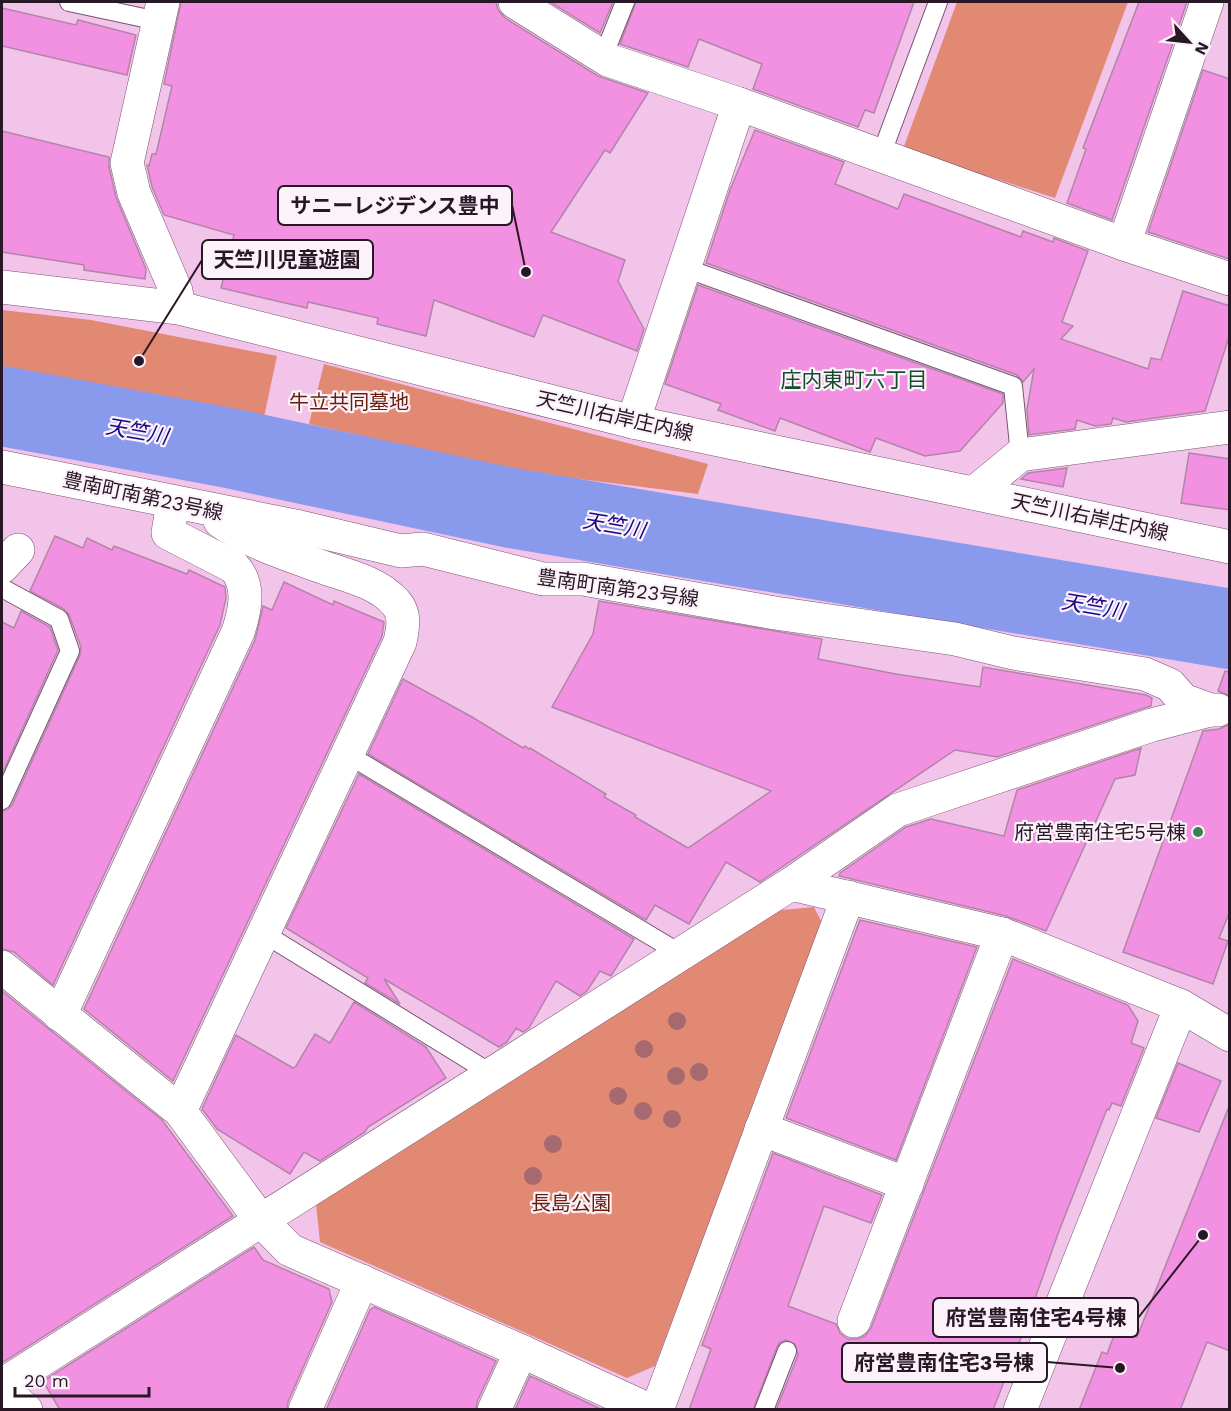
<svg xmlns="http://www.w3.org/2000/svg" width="1231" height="1411" viewBox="0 0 1231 1411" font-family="'Work Sans','Noto Sans JP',sans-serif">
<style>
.green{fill:#e28974}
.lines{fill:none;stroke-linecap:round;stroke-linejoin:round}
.river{stroke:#899aed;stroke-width:80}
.building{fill:#f290e1;stroke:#b185a8;stroke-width:1.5}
.service-casing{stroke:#7a5272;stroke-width:20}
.minor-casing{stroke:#7a5272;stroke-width:34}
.service{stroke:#fff;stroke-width:18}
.minor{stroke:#fff;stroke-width:33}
.tree{fill:#a76970}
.poi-dot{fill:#358353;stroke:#fcf2fa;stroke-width:2}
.labels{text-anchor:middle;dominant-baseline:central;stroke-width:4.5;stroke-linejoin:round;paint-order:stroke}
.park-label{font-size:20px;fill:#691e0d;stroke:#fcf2fa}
.street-label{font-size:20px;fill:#281725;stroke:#fcf2fa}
.poi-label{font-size:20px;fill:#281725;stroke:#fcf2fa;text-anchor:end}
.neighbourhood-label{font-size:21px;fill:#144c2c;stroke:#fcf2fa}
.water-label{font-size:21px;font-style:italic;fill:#1e0787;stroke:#fcf2fa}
.leader{fill:none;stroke:#281725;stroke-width:2}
.callout-dot{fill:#281725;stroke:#fcf2fa;stroke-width:2}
.callout{fill:#fcf2fa;stroke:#281725;stroke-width:2}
.callout-label{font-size:21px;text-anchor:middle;font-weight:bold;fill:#281725}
</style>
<rect width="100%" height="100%" fill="#f3c4e9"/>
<g class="green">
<path d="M957 2H1128L1055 198 903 149Z"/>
<path d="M2 310 91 320 277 356 264 417 2 367Z"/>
<path d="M324 364 708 464 698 494 524 472 309 424Z"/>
<path d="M814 907 823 925 655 1366 627 1378 320 1242 316 1204 772 911Z"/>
</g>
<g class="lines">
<path class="river" d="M2 406 229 448 511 508 1230 629"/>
</g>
<g class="building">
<path d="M181 2H496L498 10 505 18 598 76 648 93 610 153 605 150 551 232 625 260 618 281 644 329 637 351 543 315 534 337 434 300 426 336 377 324 378 318 308 302 307 308 221 288 234 235 164 215 152 187 147 165 149 166 152 154H156L172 86 164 84Z"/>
<path d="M550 2H613L600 33Z"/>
<path d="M636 2H914L874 113 865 110 858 127 753 89 762 64 699 39 688 67 620 44Z"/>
<path d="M1139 2H1187L1112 220 1067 203 1086 149 1083 148Z"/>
<path d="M2 8 76 25 78 20 136 35 127 75 2 46Z"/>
<path d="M1203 70 1230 79 1229 259 1148 232Z"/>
<path d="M755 130 844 162 835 184 898 209 904 194 1021 237 1023 231 1053 242 1054 238 1088 251 1062 322 1073 326 1061 339 1148 369 1151 358 1161 360 1183 291 1230 306V334L1205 411 1126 422 1113 418 1111 424 1095 426 1077 420 1075 429 1029 435 1027 409 1034 369 1023 382 1017 375 706 263 730 190Z"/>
<path d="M2 131 109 157V167L116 197 146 269 145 279 84 270V265L2 252Z"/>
<path d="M698 285 1003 394V403L960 451 925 456 876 438 870 452 780 418 775 431 718 410 721 404 665 384Z"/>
<path d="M1189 453 1230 459V510L1181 503Z"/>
<path d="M1067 468 1063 487 1021 479 1028 473Z"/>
<path d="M55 536 83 548 87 538 112 550 114 546 187 574 189 570 225 587 226 598 220 625 53 985 14 952 2 949V811L8 809 12 805 80 655 81 647 69 615 64 609 30 591Z"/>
<path d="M284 582 333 605 334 601 384 622 382 636 173 1081 84 1009 255 640 263 606 272 610Z"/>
<path d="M599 601 822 639 818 659 896 674 980 687 983 667 1146 695 1152 698 1151 706 997 757 955 750 760 882 726 862 689 924 655 905 646 920 368 754 403 679 472 717 523 748 525 746 529 749 530 748 606 794 604 797 636 815 635 817 688 848 771 791 552 707 593 634Z"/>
<path d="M21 611 50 627 58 650 2 774V622L14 628Z"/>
<path d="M1225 671 1230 672V696L1218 691Z"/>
<path d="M1230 724V911L1219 938 1228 941 1213 984 1123 952 1203 731 1219 729Z"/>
<path d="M1141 748 1135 775 1115 779 1046 931 1006 916 839 876 840 873 906 827 931 819 1004 836 1017 790Z"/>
<path d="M359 774 634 939 611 976 600 971 587 991 580 996 556 981 529 1028 523 1032 516 1028 507 1042 499 1047 384 979 400 1004 365 983 368 978 286 928Z"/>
<path d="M860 920 977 947 896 1160 786 1118Z"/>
<path d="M1013 959 1128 1005 1138 1021 1131 1043 1144 1048 1121 1106 1112 1103 1109 1110 1107 1109 1059 1231 1021 1338 993 1410H776L798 1355 795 1344 786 1340 780 1342 777 1347 753 1410H689L711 1349 702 1345 773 1153 882 1195 871 1223 824 1206 788 1306 836 1324 840 1333 848 1339H858L865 1336 871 1328Z"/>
<path d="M2 991 162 1120 233 1216 2 1363Z"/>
<path d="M354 1002 426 1047 446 1078 368 1127 365 1132 320 1161 304 1152 290 1174 217 1129 202 1109 236 1035 293 1068 296 1066 315 1034 330 1043Z"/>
<path d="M1178 1063 1221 1081 1199 1132 1156 1118Z"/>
<path d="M1228 1109 1230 1110V1351L1207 1342 1180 1410H1079L1102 1352 1107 1354 1116 1330 1137 1337Z"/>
<path d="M254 1247 263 1260 329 1289 332 1302 288 1402 287 1410H60L43 1381Z"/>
<path d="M374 1307 496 1361 477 1402 476 1410H326L370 1310Z"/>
<path d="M530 1376 537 1379 603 1410H515Z"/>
</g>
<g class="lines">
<defs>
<g id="service">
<path d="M69 2 158 21"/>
<path d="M603 57 625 2"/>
<path d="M881 155 938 2"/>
<path d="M685 268 1013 386 1020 455"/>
<path d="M2 588 59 619 70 651 2 800"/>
<path d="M347 754 681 954"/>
<path d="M263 933 492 1074"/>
<path d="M764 1410 787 1351"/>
</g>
<g id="minor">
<path d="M163 2 127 163 134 193 176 291 179 308"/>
<path d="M515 2 608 60 739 104 1124 244 1230 279"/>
<path d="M1124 244 1207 2"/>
<path d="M2 287 179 308 633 422 1230 547"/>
<path d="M633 422 739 104"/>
<path d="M2 467 300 527 401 551 423 549 543 579H583L775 613 955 639 1013 653 1145 674 1170 685 1183 700 1210 710H1218"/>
<path d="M974 493 1020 455 1230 427"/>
<path d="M2 567 18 550"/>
<path d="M791 884 1002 934 1181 1006 1230 1035"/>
<path d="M2 967 180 1111 262 1222 290 1250 521 1351 649 1410"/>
<path d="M60 1015 238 632C245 611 251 585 234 567L168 533 173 502"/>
<path d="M180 1111 400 642C403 628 406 614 396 603 379 583 349 576 325 568 289 555 252 544 220 521"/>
<path d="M761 1129 907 1184"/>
<path d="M854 1321 1002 934"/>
<path d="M2 1385 791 884 898 810 1152 725 1210 710"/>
<path d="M2 1388 26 1410"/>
<path d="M305 1410 362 1281"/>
<path d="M494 1410 521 1351"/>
<path d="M657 1410 848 897"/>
<path d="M1020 1410 1181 1006"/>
</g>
</defs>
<use href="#service" class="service-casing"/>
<use href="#minor" class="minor-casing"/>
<use href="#service" class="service"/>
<use href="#minor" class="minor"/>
</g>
<g class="tree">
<circle cx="677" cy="1021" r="9"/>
<circle cx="644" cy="1049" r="9"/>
<circle cx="699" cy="1072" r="9"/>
<circle cx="676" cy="1076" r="9"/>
<circle cx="618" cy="1096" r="9"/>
<circle cx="643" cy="1111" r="9"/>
<circle cx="672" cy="1119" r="9"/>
<circle cx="553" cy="1144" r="9"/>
<circle cx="533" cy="1176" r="9"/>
</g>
<circle class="poi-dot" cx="1198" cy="832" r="6"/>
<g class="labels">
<g class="park-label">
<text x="349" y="402">牛立共同墓地</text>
<text x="571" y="1203">長島公園</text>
</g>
<g class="street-label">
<text transform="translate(615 416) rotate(13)">天竺川右岸庄内線</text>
<text transform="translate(143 496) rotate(12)">豊南町南第23号線</text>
<text transform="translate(1090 517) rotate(12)">天竺川右岸庄内線</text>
<text transform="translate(618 588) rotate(8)">豊南町南第23号線</text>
</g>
<g class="poi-label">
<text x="1186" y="832">府営豊南住宅5号棟</text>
</g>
<g class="neighbourhood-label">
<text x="854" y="379">庄内東町六丁目</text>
</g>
<g class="water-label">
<text transform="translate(137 431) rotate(10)">天竺川</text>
<text transform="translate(614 525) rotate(10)">天竺川</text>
<text transform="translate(1093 606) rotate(10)">天竺川</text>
</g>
</g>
<path class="leader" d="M526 272L512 205M139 361L202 260M1203 1235L1138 1318M1120 1368L1047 1362"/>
<g class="callout-dot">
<circle cx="526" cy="272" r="6"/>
<circle cx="139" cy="361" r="6"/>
<circle cx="1203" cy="1235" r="6"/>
<circle cx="1120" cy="1368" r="6"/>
</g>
<g class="callout">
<rect x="278" y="186" width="234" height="39" rx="6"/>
<rect x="202" y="240" width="171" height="39" rx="6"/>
<rect x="933" y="1298" width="205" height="39" rx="6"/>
<rect x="842" y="1343" width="205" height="39" rx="6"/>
</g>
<g class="callout-label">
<text x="395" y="213">サニーレジデンス豊中</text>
<text x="287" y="267">天竺川児童遊園</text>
<text x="1036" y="1325">府営豊南住宅4号棟</text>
<text x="944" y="1370">府営豊南住宅3号棟</text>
</g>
<rect width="1231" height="1411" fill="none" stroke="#281725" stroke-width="6"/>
<g transform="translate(1189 42) rotate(117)" stroke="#fcf2fa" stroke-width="4.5" paint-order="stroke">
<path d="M0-4.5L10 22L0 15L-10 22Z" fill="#281725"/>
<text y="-9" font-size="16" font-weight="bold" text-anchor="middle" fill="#281725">N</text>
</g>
<path d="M15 1387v9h134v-9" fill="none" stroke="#281725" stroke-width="3"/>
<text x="24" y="1387" font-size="18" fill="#281725" stroke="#fcf2fa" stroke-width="4.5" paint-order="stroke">20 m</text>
</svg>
